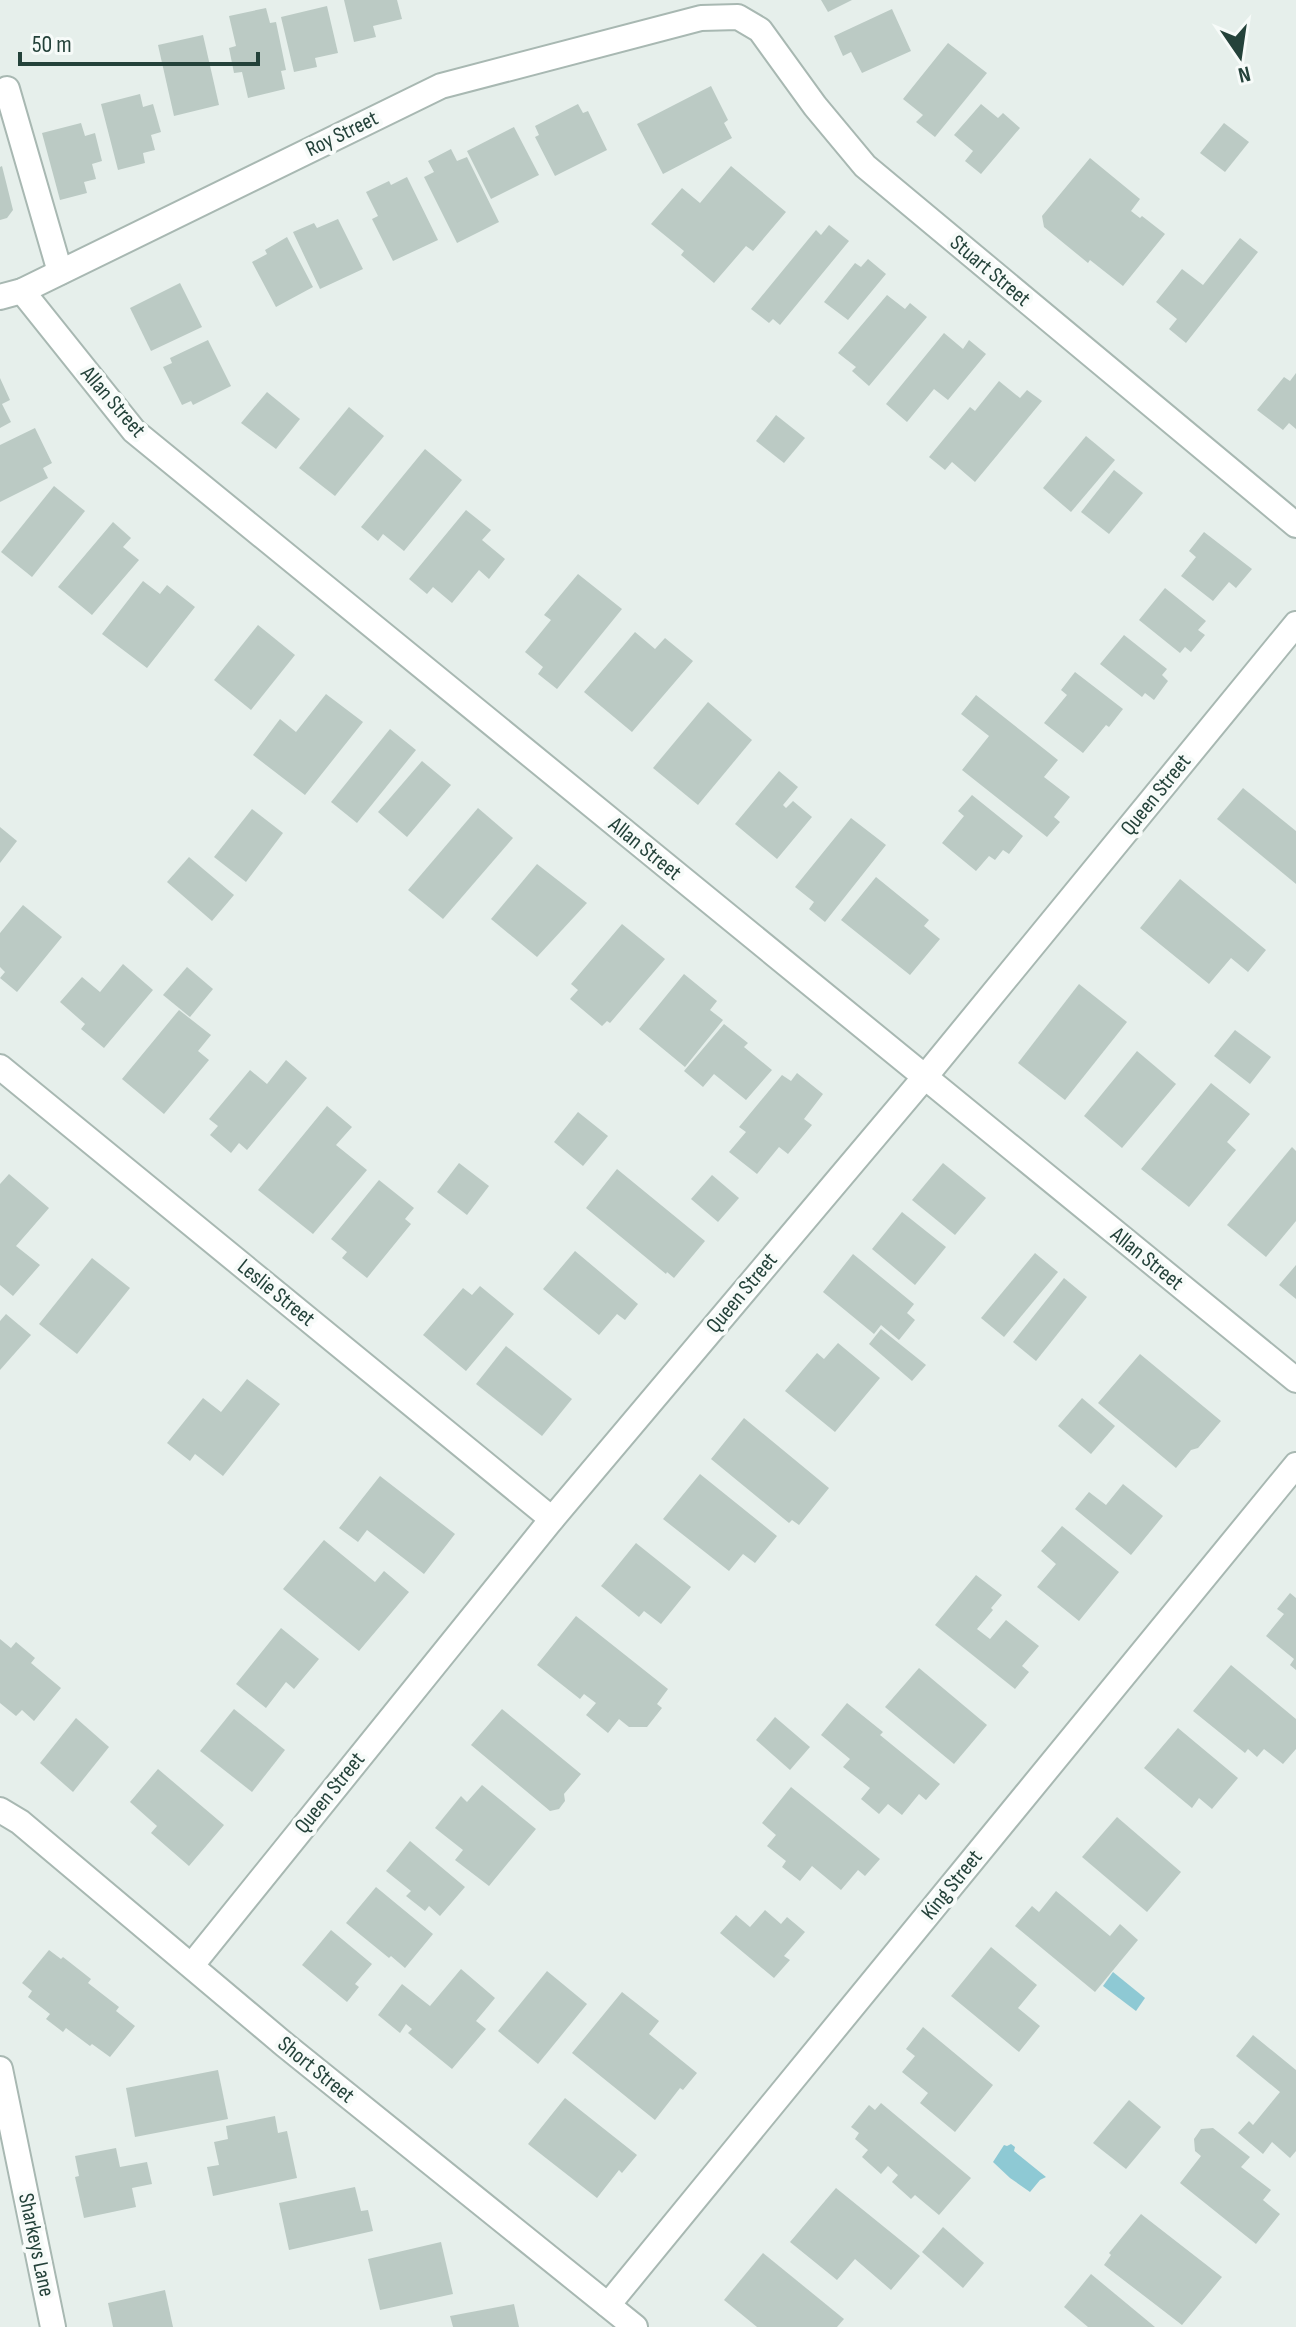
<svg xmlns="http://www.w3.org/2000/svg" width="1296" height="2327" viewBox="0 0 1296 2327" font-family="'Sofia Sans Condensed',sans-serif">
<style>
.water{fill:#8ec9d4}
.building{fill:#bbcac4}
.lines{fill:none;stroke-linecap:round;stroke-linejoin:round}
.minor-casing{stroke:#a8b8b2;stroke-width:28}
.minor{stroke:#fff;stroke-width:24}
.labels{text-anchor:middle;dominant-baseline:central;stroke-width:8;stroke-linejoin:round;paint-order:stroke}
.street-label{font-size:22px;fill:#24423a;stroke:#f7fbf9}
</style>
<rect width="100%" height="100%" fill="#e6efeb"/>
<g class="water">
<path d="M1113 1972 1145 1998 1136 2011 1103 1986Z"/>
<path d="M1011 2144 1015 2147 1014 2151 1046 2177 1040 2180 1030 2192 1010 2178 993 2162 1004 2145 1007 2146Z"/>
</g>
<g class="building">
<path d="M344 0H397L402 19 373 26 376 37 354 42Z"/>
<path d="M821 0H852L828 12Z"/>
<path d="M327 6 338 53 315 58 317 67 294 72 281 17Z"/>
<path d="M266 8 270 23 276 22 286 70 281 71 285 89 248 98 242 72 234 73 229 48 236 46 229 16Z"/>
<path d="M892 9 911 51 862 73 851 52 843 56 834 36Z"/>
<path d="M203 35 219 105 174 116 158 45Z"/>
<path d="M948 43 987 73 935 137 916 122 923 115 903 99Z"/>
<path d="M711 86 728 120 724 123 732 138 663 174 637 124Z"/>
<path d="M140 94 143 107 153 104 161 132 151 135 155 150 143 153 145 163 118 170 101 104Z"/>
<path d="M578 104 583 113 588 111 607 150 555 176 535 137 539 135 535 126Z"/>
<path d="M981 104 998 118 1003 113 1020 128 981 174 965 161 973 151 954 135Z"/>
<path d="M81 123 85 136 95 133 102 161 92 164 96 179 84 182 87 193 60 200 42 133Z"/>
<path d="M1224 123 1249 142 1225 172 1200 153Z"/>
<path d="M514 127 539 175 491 199 467 151Z"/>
<path d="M451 149 457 161 467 157 499 222 457 243 424 177 434 172 428 161Z"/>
<path d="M1090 158 1140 199 1131 211 1140 218 1142 216 1165 234 1123 286 1090 260 1088 263 1044 227 1042 216Z"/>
<path d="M2 166 13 210 7 218 0 220V167Z"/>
<path d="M731 166 786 212 753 251 746 246 714 283 681 255 684 251 651 224 682 188 700 203Z"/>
<path d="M407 177 438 240 393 261 372 219 378 216 366 192 389 181 391 185Z"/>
<path d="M338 219 363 269 320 289 293 232 314 223 317 228Z"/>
<path d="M829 225 849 241 780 325 773 319 769 323 751 309 816 230 821 235Z"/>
<path d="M287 237 313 287 276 307 252 262 267 254 265 250Z"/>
<path d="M1240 238 1258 252 1186 343 1169 329 1177 319 1156 302 1182 269 1203 285Z"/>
<path d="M868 259 886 274 848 320 824 302 855 263 861 267Z"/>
<path d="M180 283 202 327 151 351 130 308Z"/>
<path d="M887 295 905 309 910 303 927 317 869 386 852 371 856 367 838 353Z"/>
<path d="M944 333 963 349 969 340 986 354 948 400 934 389 907 422 886 404Z"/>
<path d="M208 340 231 386 193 405 191 401 182 405 163 367 172 363 170 358Z"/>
<path d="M1296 373V429L1289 423 1283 430 1257 410 1284 377 1290 381Z"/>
<path d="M0 378 10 400 2 404 11 422 0 428Z"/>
<path d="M999 381 1020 398 1027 390 1042 401 975 482 952 462 945 470 929 457 970 407 975 411Z"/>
<path d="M267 392 300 419 276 449 241 423Z"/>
<path d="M349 407 384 436 335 496 299 468Z"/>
<path d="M776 415 805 438 784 463 756 441Z"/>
<path d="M35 428 52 463 43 468 48 478 0 502V445Z"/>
<path d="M1086 436 1115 460 1071 512 1043 488Z"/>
<path d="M425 449 462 480 404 551 383 534 378 541 361 527Z"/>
<path d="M1114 470 1143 493 1109 534 1081 512Z"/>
<path d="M54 486 85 511 32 577 1 552Z"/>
<path d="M466 510 491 530 482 540 505 559 489 579 479 570 452 603 433 587 427 594 409 579Z"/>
<path d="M113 522 131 538 123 547 139 560 92 615 58 587Z"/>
<path d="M1204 532 1252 569 1236 588 1229 582 1213 601 1181 576 1196 557 1189 551Z"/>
<path d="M578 574 622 609 557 689 538 674 543 667 525 652 551 620 544 615Z"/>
<path d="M143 581 160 594 167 585 195 607 147 668 102 634Z"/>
<path d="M1165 588 1206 621 1198 630 1205 635 1191 652 1185 647 1180 653 1139 620Z"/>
<path d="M258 625 295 655 251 710 214 680Z"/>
<path d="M635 632 655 649 665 638 693 661 632 732 584 692Z"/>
<path d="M1124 635 1167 669 1162 675 1168 681 1154 700 1145 693 1142 697 1100 664Z"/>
<path d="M1075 672 1123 709 1109 727 1106 725 1083 753 1044 723 1067 695 1061 690Z"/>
<path d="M326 694 363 722 305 795 253 755 280 719 296 732Z"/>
<path d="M976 695 1058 760 1044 777 1070 797 1054 817 1060 822 1047 837 962 770 989 736 961 714Z"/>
<path d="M708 702 752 740 698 805 653 768Z"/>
<path d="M390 729 416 750 357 823 331 802Z"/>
<path d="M422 761 451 785 407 837 378 812Z"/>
<path d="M779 771 798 787 783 805 786 808 793 801 812 817 777 859 735 824Z"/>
<path d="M1243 788 1296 831V884L1217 819Z"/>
<path d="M972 795 1023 836 1009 854 1003 850 995 860 989 856 976 871 942 843 964 816 958 811Z"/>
<path d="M478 808 513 838 443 919 408 890Z"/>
<path d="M252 809 283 833 246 882 214 857Z"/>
<path d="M851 818 886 845 825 922 809 909 814 902 795 887Z"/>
<path d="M0 827 17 841 0 863Z"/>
<path d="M189 857 234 895 212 921 167 882Z"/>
<path d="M537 864 587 903 537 957 491 919Z"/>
<path d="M876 877 929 920 924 926 940 939 910 975 841 920Z"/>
<path d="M1180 879 1266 950 1248 972 1231 958 1209 984 1140 928Z"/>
<path d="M23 905 62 937 17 992 0 978 5 972 0 967V933Z"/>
<path d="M622 924 665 959 610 1023 607 1021 602 1026 570 999 578 990 571 984Z"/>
<path d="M123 964 153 990 104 1048 81 1029 85 1024 60 1002 82 977 100 992Z"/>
<path d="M187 967 213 989 190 1017 163 995Z"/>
<path d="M684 974 717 1001 710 1010 723 1020 685 1067 639 1029Z"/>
<path d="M1079 984 1127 1022 1065 1100 1018 1063Z"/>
<path d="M179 1010 211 1035 198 1051 209 1060 164 1114 122 1079Z"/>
<path d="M724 1024 748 1043 744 1047 772 1070 746 1100 714 1074 703 1087 684 1071Z"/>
<path d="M1235 1030 1271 1057 1250 1084 1214 1056Z"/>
<path d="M1137 1051 1176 1084 1122 1148 1084 1116Z"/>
<path d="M286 1060 307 1078 247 1150 239 1143 231 1153 210 1135 218 1126 209 1119 250 1070 267 1084Z"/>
<path d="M797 1073 823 1094 804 1119 812 1125 788 1154 779 1147 757 1174 729 1152 746 1132 739 1127 782 1075 791 1081Z"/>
<path d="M1211 1083 1250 1114 1227 1142 1236 1150 1189 1207 1141 1169Z"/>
<path d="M327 1106 352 1127 336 1145 367 1170 313 1234 258 1190Z"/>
<path d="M578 1112 608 1136 583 1166 554 1142Z"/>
<path d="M1292 1147 1296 1151V1221L1266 1257 1227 1225Z"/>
<path d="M459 1163 489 1186 467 1215 437 1192Z"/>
<path d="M943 1163 986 1198 955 1235 912 1200Z"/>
<path d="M617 1169 705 1241 674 1278 667 1272 666 1274 586 1208Z"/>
<path d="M9 1174 49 1208 16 1246 40 1265 13 1296 0 1285V1184Z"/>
<path d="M712 1175 739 1198 718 1222 691 1199Z"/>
<path d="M379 1180 414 1208 405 1219 411 1224 367 1278 342 1258 347 1252 331 1239Z"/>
<path d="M902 1212 946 1247 915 1285 872 1249Z"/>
<path d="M575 1251 638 1304 625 1320 617 1314 599 1335 543 1289Z"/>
<path d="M1035 1253 1058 1272 1004 1337 981 1318Z"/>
<path d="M853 1254 914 1304 907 1313 915 1320 899 1340 881 1325 874 1334 823 1292Z"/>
<path d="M92 1258 130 1288 77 1354 39 1324Z"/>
<path d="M1296 1265V1299L1279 1285Z"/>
<path d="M1064 1278 1087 1297 1036 1361 1013 1342Z"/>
<path d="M480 1286 514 1314 466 1371 423 1335 463 1288 472 1295Z"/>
<path d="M6 1314 31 1335 0 1370V1321Z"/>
<path d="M881 1329 926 1365 912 1381 869 1344Z"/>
<path d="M838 1343 880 1378 835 1432 785 1391 817 1353 824 1359Z"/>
<path d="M506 1346 572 1399 542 1436 476 1384Z"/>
<path d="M1140 1354 1221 1421 1198 1448 1191 1450 1176 1468 1098 1403Z"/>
<path d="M247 1379 280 1404 223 1476 195 1454 190 1461 167 1443 203 1398 221 1412Z"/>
<path d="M1082 1398 1115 1426 1091 1454 1058 1426Z"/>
<path d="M744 1418 829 1488 799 1525 792 1520 789 1523 711 1459Z"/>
<path d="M700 1474 777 1536 755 1563 743 1554 729 1571 663 1519Z"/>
<path d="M380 1476 455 1534 424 1574 367 1530 358 1542 339 1528Z"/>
<path d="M1123 1484 1163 1516 1131 1555 1075 1509 1089 1492 1106 1505Z"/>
<path d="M1062 1526 1119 1572 1079 1621 1037 1587 1056 1564 1041 1551Z"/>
<path d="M324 1540 375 1582 384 1571 409 1592 359 1651 283 1589Z"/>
<path d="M636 1543 691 1587 661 1624 644 1611 639 1617 601 1586Z"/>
<path d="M976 1575 1002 1595 991 1608 993 1610 977 1629 990 1639 1006 1620 1039 1646 1022 1666 1029 1672 1015 1689 935 1625Z"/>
<path d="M1290 1593 1296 1598V1670L1290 1665 1294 1659 1266 1636 1284 1614 1277 1609Z"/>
<path d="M576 1616 668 1689 657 1704 662 1708 647 1727H629L619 1719 608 1733 586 1715 596 1703 584 1694 580 1699 537 1665Z"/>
<path d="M281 1628 319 1659 294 1689 286 1682 266 1708 236 1684Z"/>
<path d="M0 1639 11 1648 16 1642 35 1658 31 1663 61 1688 34 1721 22 1710 16 1716 0 1703Z"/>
<path d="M1231 1665 1296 1719V1749L1283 1764 1264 1749 1257 1757 1248 1749 1245 1753 1193 1711Z"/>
<path d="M919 1668 987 1725 954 1764 885 1707Z"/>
<path d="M847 1703 883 1732 880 1735 940 1784 926 1800 919 1794 902 1815 888 1804 879 1814 861 1799 870 1788 843 1767 850 1759 821 1735Z"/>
<path d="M234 1709 285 1750 252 1792 200 1751Z"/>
<path d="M502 1709 581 1774 564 1794 565 1801 559 1809 550 1811 471 1745Z"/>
<path d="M775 1717 810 1747 790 1770 756 1740Z"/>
<path d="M76 1718 109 1747 73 1792 40 1763Z"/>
<path d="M1178 1728 1238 1778 1212 1809 1199 1798 1192 1808 1144 1768Z"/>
<path d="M158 1769 224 1825 189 1866 151 1833 157 1826 130 1802Z"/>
<path d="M482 1785 536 1829 489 1886 455 1860 463 1850 435 1828 461 1796 467 1802Z"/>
<path d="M791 1787 880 1859 865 1876 858 1870 841 1890 812 1866 800 1881 782 1867 786 1861 767 1846 776 1835 762 1823Z"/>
<path d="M1117 1817 1181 1872 1147 1912 1082 1857Z"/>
<path d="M410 1841 465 1887 440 1916 429 1906 425 1911 406 1896 411 1891 386 1871Z"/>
<path d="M376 1887 433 1934 405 1968 391 1956 389 1958 346 1923Z"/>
<path d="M1056 1891 1110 1936 1120 1924 1138 1940 1095 1992 1015 1926 1032 1906 1039 1912Z"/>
<path d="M765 1910 781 1924 787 1917 805 1932 784 1956 790 1960 774 1978 720 1933 736 1915 750 1927Z"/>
<path d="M331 1930 372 1964 355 1984 359 1987 347 2002 302 1965Z"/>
<path d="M991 1947 1037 1985 1018 2008 1040 2026 1019 2052 951 1996Z"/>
<path d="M49 1950 61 1959 63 1957 91 1979 88 1983 119 2007 116 2011 135 2026 110 2057 92 2044 90 2046 66 2028 63 2032 46 2019 50 2014 28 1997 32 1991 22 1983Z"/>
<path d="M461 1969 495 1998 476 2021 486 2029 452 2069 408 2033 412 2029 406 2024 400 2033 378 2015 402 1984 430 2006Z"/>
<path d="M547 1971 587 2004 538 2064 498 2031Z"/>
<path d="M622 1992 659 2021 649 2034 697 2073 683 2090 680 2088 655 2120 572 2053Z"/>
<path d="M923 2027 993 2085 955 2132 920 2103 928 2093 902 2072 915 2056 906 2049Z"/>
<path d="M1253 2035 1296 2070V2151L1290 2158 1272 2142 1263 2154 1238 2133 1249 2121 1253 2125 1280 2092 1236 2056Z"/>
<path d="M218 2070 228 2119 135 2137 126 2088Z"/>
<path d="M565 2098 637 2155 622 2173 619 2170 597 2198 528 2144Z"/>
<path d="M1129 2100 1161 2127 1126 2169 1093 2143Z"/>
<path d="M881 2103 971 2178 939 2215 915 2195 911 2199 892 2182 898 2175 888 2166 881 2174 862 2157 868 2150 855 2139 859 2133 851 2127 869 2105 875 2110Z"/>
<path d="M275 2116 278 2133 287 2131 297 2178 213 2196 207 2167 219 2165 214 2142 228 2139 226 2126Z"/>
<path d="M1213 2128 1250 2157 1241 2167 1271 2190 1263 2200 1280 2214 1256 2244 1180 2183 1201 2156 1195 2151 1194 2139 1201 2129Z"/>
<path d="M116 2148 120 2167 147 2162 152 2184 132 2188 136 2207 84 2218 75 2177 79 2176 75 2156Z"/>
<path d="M355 2187 361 2211 368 2210 373 2231 289 2250 279 2203Z"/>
<path d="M836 2188 920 2256 891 2290 855 2259 837 2280 790 2242Z"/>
<path d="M1141 2214 1222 2277 1182 2325 1104 2265 1111 2255 1109 2253Z"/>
<path d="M943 2227 984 2263 963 2288 922 2252Z"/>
<path d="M441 2242 453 2294 380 2310 368 2259Z"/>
<path d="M763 2253 844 2319 837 2327H757L724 2300Z"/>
<path d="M1091 2274 1155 2327H1088L1064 2307Z"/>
<path d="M165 2290 173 2327H113L108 2303Z"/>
<path d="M514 2304 519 2327H453L450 2316Z"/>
</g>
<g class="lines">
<defs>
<g id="minor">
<path d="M7 89 60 272"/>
<path d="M22 291 134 431 1296 1380"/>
<path d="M0 297 22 291 441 86 701 18 738 17 760 30 815 106 865 166 1296 525"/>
<path d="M0 1067 552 1519"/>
<path d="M0 1810 20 1822 285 2045 635 2327"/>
<path d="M192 1965 552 1519 924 1078 1296 624"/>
<path d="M0 2069 53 2327"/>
<path d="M608 2305 1296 1465"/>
</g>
</defs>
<use href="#minor" class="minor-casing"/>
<use href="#minor" class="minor"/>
</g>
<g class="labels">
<g class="street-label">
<text transform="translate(342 134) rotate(-26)">Roy Street</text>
<text transform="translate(990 271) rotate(40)">Stuart Street</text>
<text transform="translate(113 402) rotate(49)">Allan Street</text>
<text transform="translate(1156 795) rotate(-51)">Queen Street</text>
<text transform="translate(645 849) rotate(39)">Allan Street</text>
<text transform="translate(1147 1259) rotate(39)">Allan Street</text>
<text transform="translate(276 1293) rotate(39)">Leslie Street</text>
<text transform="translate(742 1293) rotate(-50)">Queen Street</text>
<text transform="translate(330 1793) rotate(-51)">Queen Street</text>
<text transform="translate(952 1885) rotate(-51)">King Street</text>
<text transform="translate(316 2070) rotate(39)">Short Street</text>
<text transform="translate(36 2245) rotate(78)">Sharkeys Lane</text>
</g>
</g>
<g transform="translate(1240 56) rotate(167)" stroke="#f7fbf9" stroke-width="6" paint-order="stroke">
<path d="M0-6L14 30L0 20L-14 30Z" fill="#24423a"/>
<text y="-12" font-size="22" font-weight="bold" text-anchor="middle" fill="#24423a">N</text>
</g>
<path d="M20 52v12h238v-12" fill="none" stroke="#24423a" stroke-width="4"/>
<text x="32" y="52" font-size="24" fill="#24423a" stroke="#f7fbf9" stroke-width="6" paint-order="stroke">50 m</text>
</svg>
